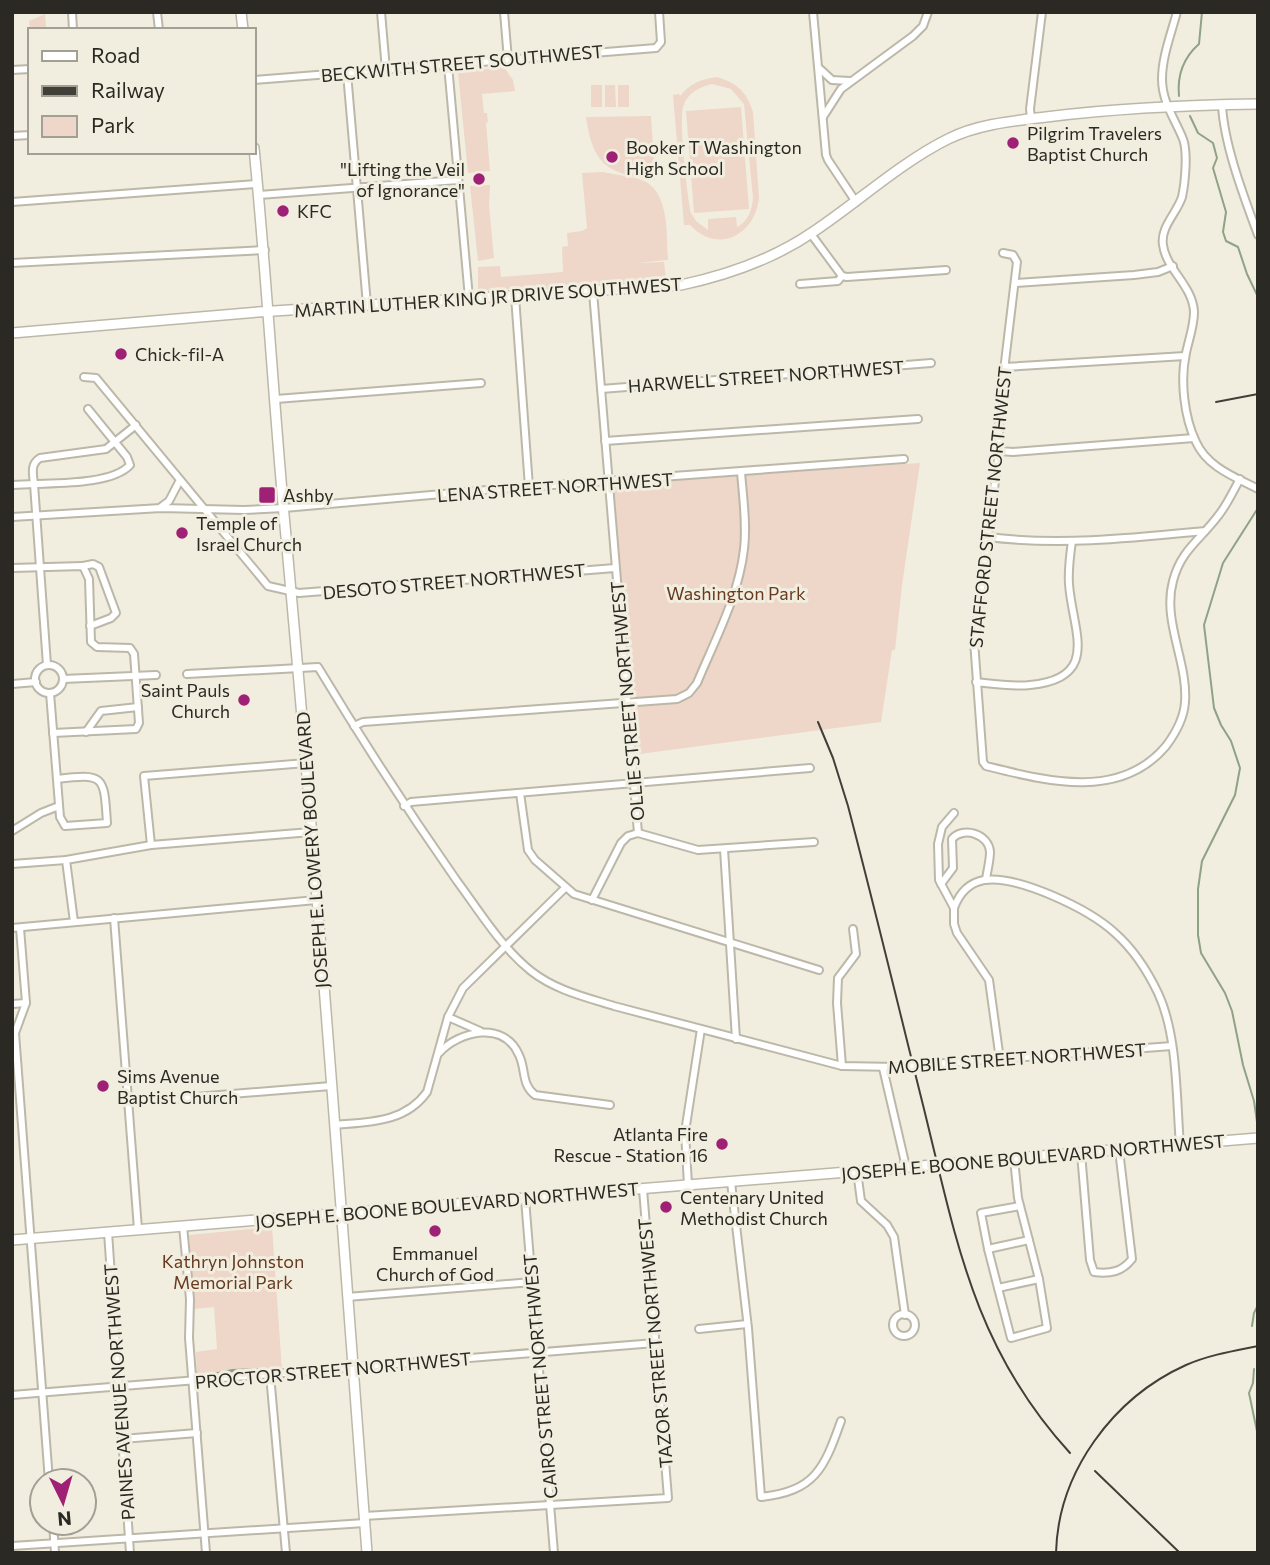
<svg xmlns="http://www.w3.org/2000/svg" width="1270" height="1565" viewBox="0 0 1270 1565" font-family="Commissioner,sans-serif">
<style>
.green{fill:#eed6c9;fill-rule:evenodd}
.water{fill:#8fa286}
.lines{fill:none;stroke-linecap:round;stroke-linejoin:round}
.stream{stroke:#8fa286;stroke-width:2}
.minor-casing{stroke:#bcb8a9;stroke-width:10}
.secondary-casing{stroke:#bcb8a9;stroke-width:12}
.minor{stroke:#fff;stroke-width:6}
.secondary{stroke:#fff;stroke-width:9}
.rail{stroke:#414038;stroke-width:2}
.minor-bridge-casing{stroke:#bcb8a9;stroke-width:10;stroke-linecap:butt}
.secondary-bridge-casing{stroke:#bcb8a9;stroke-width:12;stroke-linecap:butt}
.minor-bridge{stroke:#fff;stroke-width:6}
.secondary-bridge{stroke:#fff;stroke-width:9}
.poi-dot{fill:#9f2175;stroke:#f2eedf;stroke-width:2.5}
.labels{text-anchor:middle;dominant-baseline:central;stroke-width:6;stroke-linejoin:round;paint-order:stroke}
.street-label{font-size:18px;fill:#2a2923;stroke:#f2eedf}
.poi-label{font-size:18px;fill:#2a2923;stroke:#f2eedf;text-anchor:start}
.park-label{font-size:18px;fill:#683a1f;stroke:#f2eedf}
</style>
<rect width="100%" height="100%" fill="#f2eedf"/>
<g class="green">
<path d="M45 14 46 27 30 29 29 21Z"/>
<path d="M504 67 513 80 515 91 482 94 484 113H487L488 122 486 123 490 171 468 173 458 72Z"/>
<path d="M717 77C737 83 747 92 753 112L759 198C755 235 718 255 690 225H684L673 95 679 94 680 96C690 84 700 79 717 77ZM712 84 731 89 744 104 753 198C752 210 748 222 737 227L736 217 708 219V230L696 221 691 213C687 195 679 123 683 107 687 93 699 87 712 84Z"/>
<rect x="591" y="85" width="11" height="22"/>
<path d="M605 85H615L616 107H605Z"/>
<rect x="618" y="85" width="11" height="22"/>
<path d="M741 107 749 209 694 213 686 111Z"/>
<path d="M651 116 655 180C608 174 593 166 586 117Z"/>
<path d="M603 172C616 175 634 176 646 182 670 196 666 236 668 260L637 263 664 262 666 280 478 291V267L500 266 501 277 563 272 562 247 568 246 567 233 582 231 587 228 582 173Z"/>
<path d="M490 185 489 206 494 258 478 261 470 186Z"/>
<path d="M920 463 902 585 895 650H892L881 722 632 755 608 484Z"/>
<path d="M272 1227 282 1370 197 1377 196 1352 217 1349 214 1307 193 1309 189 1235Z"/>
</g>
<path class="water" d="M265 1368 269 1371 204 1377V1375L232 1369Z"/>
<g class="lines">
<g class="stream">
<path d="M1179 96C1177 75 1183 58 1199 44L1202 12"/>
<path d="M1190 116 1198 133 1213 143 1217 158 1213 168 1226 212 1223 232 1226 241 1238 247 1247 274 1258 297"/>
<path d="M1258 508 1223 563 1204 625 1214 708 1221 725 1231 741 1240 768 1235 795 1202 861 1198 889V935L1201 953 1225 993 1232 1011 1243 1065 1254 1101 1258 1129"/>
<path d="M1258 1156V1160"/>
<path d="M1252 1326 1254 1313 1258 1305"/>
<path d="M1254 1369 1253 1383 1249 1393 1258 1436"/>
</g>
<defs>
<g id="minor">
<path d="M72 12 73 30"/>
<path d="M157 12 159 30"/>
<path d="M381 12 386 70"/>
<path d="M504 12 508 60"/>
<path d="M813 12 826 155 828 160 856 202"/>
<path d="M1177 12C1171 34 1162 57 1162 79 1162 102 1175 119 1183 139 1188 152 1185 183 1182 197 1177 213 1160 227 1163 245 1166 269 1193 286 1194 312 1194 326 1189 339 1186 353 1180 380 1184 417 1196 442 1207 467 1235 477 1258 489"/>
<path d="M448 65 469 298"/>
<path d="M820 69 832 80 850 81"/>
<path d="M12 70 30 69"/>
<path d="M347 73 367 305"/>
<path d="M254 80 656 48 661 42 659 12"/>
<path d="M1222 105C1224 145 1244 197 1258 235"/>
<path d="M823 117 841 89 913 36 923 26 928 12"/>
<path d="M1031 118 1030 109 1042 12"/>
<path d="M12 136 30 135"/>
<path d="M259 195 458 180"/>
<path d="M12 202 257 184"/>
<path d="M811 234 842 276 847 277 946 270"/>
<path d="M1003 253 1013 255 1017 262 999 412V451L974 641 983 762 986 766C1046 781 1120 801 1166 746 1175 734 1184 718 1185 702 1188 662 1162 621 1173 581 1181 550 1200 540 1218 516 1227 505 1233 491 1240 479"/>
<path d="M12 263 265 250"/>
<path d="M1015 283 1134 275 1158 272 1173 266"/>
<path d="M800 284 838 281 842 276"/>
<path d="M593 292 638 833"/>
<path d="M515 296 529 487"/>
<path d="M1004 367 1185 356"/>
<path d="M84 377 96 378 268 586 299 593 615 568"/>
<path d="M601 389 931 363"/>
<path d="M276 399 481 383"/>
<path d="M605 441 918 419"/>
<path d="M999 451 1013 452 1194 438"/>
<path d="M12 485 34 484C33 474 30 464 40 458L106 449 136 425"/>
<path d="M161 507 169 501 180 480"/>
<path d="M12 517 161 508 244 510 284 508 499 489 904 459"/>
<path d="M988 537C1060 546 1133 538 1205 531"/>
<path d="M83 566 93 564 99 567 116 613 111 618 90 626"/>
<path d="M12 568 83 566 89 579 91 642 97 647 130 648 134 654 139 723 136 729 53 733"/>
<path d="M47 665 34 484C59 483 113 484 130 465L127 457 88 409"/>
<circle cx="49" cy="679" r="14"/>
<path d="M187 674 318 667C362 740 408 811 457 881 480 912 501 947 531 971 555 990 585 997 614 1006L842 1066 897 1067"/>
<path d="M63 679 156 675"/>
<path d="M976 682C994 684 1013 687 1030 685 1102 678 1072 630 1069 584 1068 570 1070 555 1072 541"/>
<path d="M12 684 36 682"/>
<path d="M50 693 60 817 65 826 107 823C104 776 105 773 57 779"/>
<path d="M354 726 363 722 677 699 689 693 697 683C715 640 739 595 744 549 747 524 743 498 741 472"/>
<path d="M86 732 101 711 138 707"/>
<path d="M520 793 528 850 535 860 574 894 819 970"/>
<path d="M404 806 411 802 810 768"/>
<path d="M954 813 942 827 938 844 939 880 954 908V924L957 933 989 980 1000 1060"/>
<path d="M12 831 41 813 59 806"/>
<path d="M151 845 144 776 306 763"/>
<path d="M724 849 736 1039"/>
<path d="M66 860 74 922"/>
<path d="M12 864 66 860 151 845 311 832"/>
<path d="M941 884 953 868 952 839C963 826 989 834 990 852 990 861 987 871 986 880"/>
<path d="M592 900 621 843 628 836 638 833 698 850 814 842"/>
<path d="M954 908C959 894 968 883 984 880 1018 875 1089 909 1115 933 1133 949 1147 970 1158 993 1178 1036 1176 1097 1180 1145"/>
<path d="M114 918 138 1229"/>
<path d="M12 928 316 900"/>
<path d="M20 928 26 1003 15 1033 49 1481"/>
<path d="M12 1004 26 1003"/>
<path d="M448 1017 480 1031"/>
<path d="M439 1053C459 1031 504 1020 519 1055 526 1069 521 1084 535 1095L610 1105"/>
<path d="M933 1064 1172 1046"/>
<path d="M842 1066 837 1003 838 978 856 954 853 929"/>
<path d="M883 1068 906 1167"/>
<path d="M171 1099 331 1086"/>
<path d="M334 1125C368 1122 405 1123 427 1092L448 1017 463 988 565 888"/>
<path d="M1081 1153 1090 1260 1094 1272C1110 1274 1122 1272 1132 1259L1119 1150"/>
<path d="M857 1171 861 1201 887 1225 894 1237 905 1315"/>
<path d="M731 1182 748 1328 761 1497C815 1491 824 1469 841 1421"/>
<path d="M688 1185 685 1132 701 1029"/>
<path d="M525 1199 554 1553"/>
<path d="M1020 1206 981 1213 988 1249 1029 1240"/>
<path d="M183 1226 190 1299 189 1338 206 1553"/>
<path d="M108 1232 130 1553"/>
<path d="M988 1249 998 1288 1039 1279"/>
<path d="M998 1288 1011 1338 1047 1328 1039 1279 1018 1198 1014 1159"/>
<path d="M347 1297 532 1282"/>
<circle cx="904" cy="1325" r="11"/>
<path d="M699 1329 747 1324"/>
<path d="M270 1375 286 1553"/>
<path d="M12 1395 655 1343"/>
<path d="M122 1439 197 1433"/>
<path d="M364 1516 668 1498 643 1189"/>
<path d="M53 1523 55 1553"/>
<path d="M12 1546 365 1523"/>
</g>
<g id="secondary">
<path d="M241 12 243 30"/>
<path d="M254 148C266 270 273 392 284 515 316 860 341 1207 367 1553"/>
<path d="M12 333 258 312 681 285C728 275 772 260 813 232 858 202 900 163 948 139 978 124 1013 121 1046 117 1117 108 1187 105 1258 104"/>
<path d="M945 1164 1258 1138"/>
<path d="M12 1240 933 1165"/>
</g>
</defs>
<use href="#minor" class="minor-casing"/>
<use href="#secondary" class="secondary-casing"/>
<use href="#minor" class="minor"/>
<use href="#secondary" class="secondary"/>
<g class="rail">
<path d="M1216 402 1258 394"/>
<path d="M818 722 833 758 848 806C874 905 898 1005 923 1105 956 1238 973 1347 1070 1453"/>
<path d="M1095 1471 1180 1553"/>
<path d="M1056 1553C1058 1472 1113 1398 1186 1365 1209 1355 1233 1351 1258 1346"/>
</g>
<defs>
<path id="minor-bridge" d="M897 1067 933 1064"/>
<path id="secondary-bridge" d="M933 1165 945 1164"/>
</defs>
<use href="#minor-bridge" class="minor-bridge-casing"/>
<use href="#secondary-bridge" class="secondary-bridge-casing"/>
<use href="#minor-bridge" class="minor-bridge"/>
<use href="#secondary-bridge" class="secondary-bridge"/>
</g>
<g class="poi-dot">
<circle cx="1013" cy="143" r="7"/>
<circle cx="612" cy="157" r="7"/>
<circle cx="479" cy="179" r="7"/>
<circle cx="283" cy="211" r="7"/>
<circle cx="121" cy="354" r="7"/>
<rect x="258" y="486" width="18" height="18" rx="3.5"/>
<circle cx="182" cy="533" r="7"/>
<circle cx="244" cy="700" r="7"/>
<circle cx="103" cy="1086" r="7"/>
<circle cx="722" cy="1144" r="7"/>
<circle cx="666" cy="1207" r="7"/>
<circle cx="435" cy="1231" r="7"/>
</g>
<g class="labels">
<g class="street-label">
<text transform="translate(462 63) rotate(-5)">BECKWITH STREET SOUTHWEST</text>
<text transform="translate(488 297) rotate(-4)">MARTIN LUTHER KING JR DRIVE SOUTHWEST</text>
<text transform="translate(766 376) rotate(-4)">HARWELL STREET NORTHWEST</text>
<text transform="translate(555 487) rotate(-4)">LENA STREET NORTHWEST</text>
<text transform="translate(990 507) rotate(-84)">STAFFORD STREET NORTHWEST</text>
<text transform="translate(454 581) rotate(-5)">DESOTO STREET NORTHWEST</text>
<text transform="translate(627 701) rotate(-95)">OLLIE STREET NORTHWEST</text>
<text transform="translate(312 850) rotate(-94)">JOSEPH E. LOWERY BOULEVARD</text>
<text transform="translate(1017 1058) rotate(-4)">MOBILE STREET NORTHWEST</text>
<text transform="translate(1033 1157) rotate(-5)">JOSEPH E. BOONE BOULEVARD NORTHWEST</text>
<text transform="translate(447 1205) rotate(-5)">JOSEPH E. BOONE BOULEVARD NORTHWEST</text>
<text transform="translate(655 1343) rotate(-95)">TAZOR STREET NORTHWEST</text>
<text transform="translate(333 1370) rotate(-5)">PROCTOR STREET NORTHWEST</text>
<text transform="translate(540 1376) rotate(-95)">CAIRO STREET NORTHWEST</text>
<text transform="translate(119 1392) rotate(-94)">PAINES AVENUE NORTHWEST</text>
</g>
<g class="poi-label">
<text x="1027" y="133">Pilgrim Travelers<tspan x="1027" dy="21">Baptist Church</tspan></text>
<text x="626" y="147">Booker T Washington<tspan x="626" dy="21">High School</tspan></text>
<text x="465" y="169" text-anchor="end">"Lifting the Veil<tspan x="465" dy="21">of Ignorance"</tspan></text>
<text x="297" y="211">KFC</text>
<text x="135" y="354">Chick-fil-A</text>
<text x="283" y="495">Ashby</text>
<text x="196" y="523">Temple of<tspan x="196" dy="21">Israel Church</tspan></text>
<text x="230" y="690" text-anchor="end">Saint Pauls<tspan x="230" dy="21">Church</tspan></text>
<text x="117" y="1076">Sims Avenue<tspan x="117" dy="21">Baptist Church</tspan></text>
<text x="708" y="1134" text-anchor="end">Atlanta Fire<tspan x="708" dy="21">Rescue - Station 16</tspan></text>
<text x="680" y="1197">Centenary United<tspan x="680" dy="21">Methodist Church</tspan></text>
<text x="435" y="1253" text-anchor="middle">Emmanuel<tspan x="435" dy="21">Church of God</tspan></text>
</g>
<g class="park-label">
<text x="736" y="593">Washington Park</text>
<text x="233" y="1261">Kathryn Johnston<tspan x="233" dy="21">Memorial Park</tspan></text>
</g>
</g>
<rect width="1270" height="1565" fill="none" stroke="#2a2923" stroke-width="28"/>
<rect x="28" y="28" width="228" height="126" fill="#f2eedf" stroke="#a29f94" stroke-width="2"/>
<rect x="42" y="51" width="35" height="10" fill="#ffffff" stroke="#a29f94" stroke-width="2"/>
<text x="91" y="63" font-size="21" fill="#2a2923">Road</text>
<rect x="42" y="86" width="35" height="10" fill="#414038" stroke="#a29f94" stroke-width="2"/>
<text x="91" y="98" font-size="21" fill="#2a2923">Railway</text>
<rect x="42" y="116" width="35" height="21" fill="#eed6c9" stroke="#a29f94" stroke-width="2"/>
<text x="91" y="133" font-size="21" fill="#2a2923">Park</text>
<g transform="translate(63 1502) rotate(175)"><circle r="33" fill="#f2eedf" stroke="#a29f94" stroke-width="2"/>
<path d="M0-5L12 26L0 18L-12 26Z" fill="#9f2175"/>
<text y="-10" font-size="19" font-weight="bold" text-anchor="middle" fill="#2a2923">N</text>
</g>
</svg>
